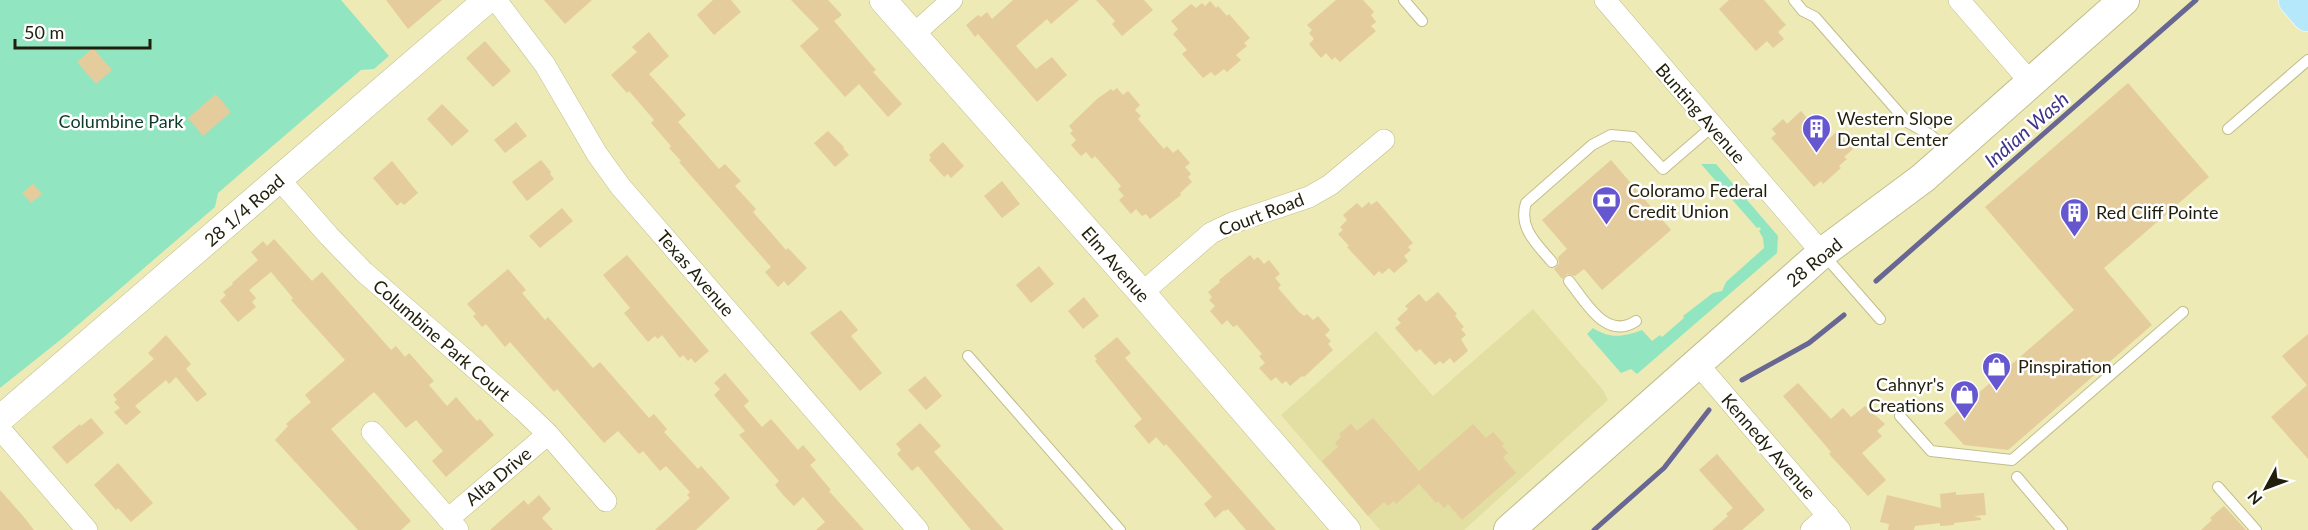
<svg xmlns="http://www.w3.org/2000/svg" width="2308" height="530" viewBox="0 0 2308 530" font-family="Lato,sans-serif">
<style>
.built{fill:#e3dfa2}
.green{fill:#91e6c1}
.lines{fill:none;stroke-linecap:round;stroke-linejoin:round}
.stream{stroke:#686693;stroke-width:5}
.building{fill:#e5cc9c}
.service-casing{stroke:#c1be8a;stroke-width:12}
.minor-casing{stroke:#c1be8a;stroke-width:22}
.tertiary-casing{stroke:#c1be8a;stroke-width:28}
.secondary-casing{stroke:#c1be8a;stroke-width:32}
.primary-casing{stroke:#fff;stroke-width:34}
.service{stroke:#fff;stroke-width:10}
.minor{stroke:#fff;stroke-width:21}
.tertiary{stroke:#fff;stroke-width:27}
.secondary{stroke:#fff;stroke-width:30}
.primary{stroke:#b5e8fb;stroke-width:33}
.labels{text-anchor:middle;dominant-baseline:central;stroke-width:5;stroke-linejoin:round;paint-order:stroke}
.street-label{font-size:18px;fill:#211f0b;stroke:#fff}
.poi-label{font-size:18px;fill:#211f0b;stroke:#fff;text-anchor:start}
.park-label{font-size:18px;fill:#0f3a2a;stroke:#fff}
.water-label{font-size:20px;font-style:italic;fill:#3f3389;stroke:#fff}
</style>
<rect width="100%" height="100%" fill="#edeab5"/>
<path class="built" d="M1533 309 1603 390 1608 400 1464 530H1380L1281 415 1376 331 1433 396Z"/>
<g class="green">
<path d="M0 0H341L389 56 374 69 361 70 218 193 215 207 64 337 0 388Z"/>
<path d="M1701 164H1716L1778 236 1777 253 1637 374 1631 369 1621 373 1587 334 1593 328C1610 339 1623 337 1642 330L1652 341 1660 335 1662 337 1684 318 1683 316 1713 293 1722 291 1726 282 1764 248 1763 238 1759 231 1761 229 1759 227 1757 228Z"/>
</g>
<g class="lines">
<g class="stream">
<path d="M1876 281 2196 0"/>
<path d="M1742 380 1809 343 1844 315"/>
<path d="M1594 530 1664 468 1709 410"/>
</g>
</g>
<g class="building">
<path d="M386 0H442L408 29Z"/>
<path d="M544 0H592L565 24Z"/>
<path d="M713 0H731L741 12 714 35 697 15Z"/>
<path d="M791 0H828L842 15 834 21 876 70 873 72 902 104 888 117 859 84 845 97 800 46 819 29Z"/>
<path d="M1013 0H1079L1051 24 1047 19 1016 46 1036 69 1052 57 1067 75 1037 102 978 34 975 37 966 25 978 15 981 17 987 12 992 19Z"/>
<path d="M1096 0H1144L1153 10 1122 36 1112 24 1115 21Z"/>
<path d="M1336 0H1363L1374 12 1371 15 1376 22 1371 26 1376 31 1340 62 1335 57 1332 60 1326 53 1321 58 1309 44 1314 39 1309 33 1312 30 1307 25Z"/>
<path d="M1729 0H1764L1786 25 1778 32 1784 39 1773 48 1767 41 1756 51 1719 9Z"/>
<path d="M1210 1 1216 8 1218 6 1227 16 1229 14 1250 38 1244 43 1247 46 1236 55 1241 60 1227 72 1224 69 1215 76 1211 72 1203 78 1182 54 1187 50 1173 34 1178 29 1171 21 1191 4 1196 8 1202 3 1205 6Z"/>
<path d="M649 32 669 56 649 74 686 115 678 122 719 169 725 164 741 181 735 186 756 209 753 212 786 250 788 248 807 268 788 286 784 281 778 287 765 272 771 267 679 162 681 161 669 148 671 146 651 123 654 120 629 91 627 93 611 75 637 52 632 47Z"/>
<path d="M485 41 511 71 493 87 466 58Z"/>
<path d="M93 48 112 70 96 84 77 62Z"/>
<path d="M2128 83 2209 177 2104 268 2152 325 2008 450 1964 445 1944 423 2074 310 1985 207Z"/>
<path d="M1117 88 1123 95 1128 91 1140 105 1135 110 1141 116 1138 119 1164 149 1167 146 1173 153 1178 149 1190 163 1185 167 1191 174 1188 177 1192 182 1180 193 1181 195 1150 219 1146 214 1142 216 1136 209 1131 214 1119 200 1124 196 1118 189 1121 186 1095 156 1092 159 1086 152 1081 156 1071 145 1076 140 1070 133 1073 131 1069 126 1097 99 1111 89 1113 91Z"/>
<path d="M216 94 231 112 203 136 188 118Z"/>
<path d="M442 104 469 131 452 146 427 119Z"/>
<path d="M1801 111 1809 120 1811 118 1829 139 1837 131 1853 149 1844 157 1847 159 1839 166 1841 168 1823 184 1821 181 1814 187 1771 138 1776 134 1772 129 1783 119 1787 124Z"/>
<path d="M516 122 527 136 505 153 494 140Z"/>
<path d="M828 131 844 147 843 148 849 155 835 167 814 143Z"/>
<path d="M943 142 964 166 951 178 948 174 944 177 929 160 931 157 929 155Z"/>
<path d="M541 160 551 172 550 174 554 179 527 201 512 182Z"/>
<path d="M1611 160 1671 230 1602 290 1584 269 1575 276 1567 274 1562 279 1554 269 1559 264 1558 257 1567 249 1542 220Z"/>
<path d="M392 161 418 193 404 205 401 202 397 206 373 178Z"/>
<path d="M1002 181 1020 204 1002 218 984 196Z"/>
<path d="M33 184 42 194 31 203 22 193Z"/>
<path d="M1377 201 1413 243 1408 247 1411 250 1404 256 1408 261 1394 273 1389 268 1382 274 1379 271 1374 276 1347 247 1349 246 1338 234 1343 230 1340 227 1347 220 1343 215 1357 203 1362 208 1369 202 1371 205Z"/>
<path d="M562 208 573 221 540 248 529 236Z"/>
<path d="M274 239 312 281 322 272 391 350 396 346 405 357 409 353 434 381 429 385 447 406 456 397 477 421 480 419 494 435 446 477 432 461 443 451 416 420 406 428 374 392 331 429 411 521 401 530H358L275 440 288 426 286 424 311 402 305 395 345 360 291 300 293 298 271 272 249 290 256 298 252 302 256 307 238 322 220 301 226 295 223 292 233 284 232 283 258 260 251 252 263 241 267 246Z"/>
<path d="M627 255 709 351 695 363 691 358 688 361 683 355 680 358 662 335 658 339 655 336 648 342 624 313 630 308 603 275Z"/>
<path d="M1250 255 1254 260 1258 257 1264 264 1269 260 1280 274 1275 278 1281 285 1278 288 1299 312 1304 316 1307 314 1313 320 1318 316 1330 330 1325 335 1331 341 1328 344 1333 350 1304 377 1302 376 1290 386 1286 381 1282 384 1276 377 1271 381 1259 368 1265 363 1259 356 1262 354 1237 325 1233 327 1227 320 1222 325 1210 311 1215 306 1209 300 1212 297 1208 292 1220 282 1219 280Z"/>
<path d="M1039 266 1054 284 1031 303 1016 285Z"/>
<path d="M508 269 526 290 522 293 545 320 548 317 593 368 600 362 649 418 654 414 667 429 664 432 698 469 701 466 730 498 696 530H655L690 498 687 495 690 492 666 466 660 471 643 451 639 454 618 431 604 443 557 389 554 392 510 342 505 347 486 324 482 327 473 316 476 314 467 304Z"/>
<path d="M1438 292 1457 314 1455 316 1464 327 1461 329 1466 335 1461 339 1468 351 1454 363 1450 358 1443 364 1440 361 1435 365 1420 349 1416 352 1395 328 1401 323 1397 319 1408 309 1405 306 1419 294 1426 302Z"/>
<path d="M1084 297 1099 316 1083 329 1068 311Z"/>
<path d="M841 310 858 330 851 336 882 373 860 391 810 333Z"/>
<path d="M2308 334V459L2271 417 2307 385 2282 356Z"/>
<path d="M166 335 191 364 186 369 207 394 197 402 176 377 169 384 166 380 135 406 141 412 126 425 114 412 120 408 114 402 117 400 113 395 154 359 148 353Z"/>
<path d="M1117 337 1131 353 1125 358 1276 530H1246L1228 509 1225 511 1224 510 1215 518 1204 504 1212 497 1166 444 1164 446 1156 437 1149 444 1134 426 1142 419 1095 361 1097 359 1094 356Z"/>
<path d="M725 373 749 401 744 406 762 427 771 419 798 450 803 445 816 460 810 465 831 490 829 491 864 530H816L825 522 803 497 794 506 784 496 775 485 779 481 739 435 745 431 714 395 720 389 714 383Z"/>
<path d="M925 376 942 396 926 410 908 390Z"/>
<path d="M1798 383 1831 419 1843 408 1851 417 1865 406 1885 424 1877 431 1882 436 1862 453 1886 480 1868 496 1829 454 1831 452 1783 396Z"/>
<path d="M91 418 104 433 67 464 52 447 80 424 81 426Z"/>
<path d="M1373 418 1419 471 1473 424 1486 438 1493 432 1504 444 1502 446 1508 453 1503 457 1516 473 1462 520 1448 504 1444 508 1438 501 1436 503 1419 484 1396 504 1394 501 1388 506 1384 502 1368 516 1322 461 1338 447 1335 443 1341 437 1339 434 1351 424 1357 431Z"/>
<path d="M920 423 941 446 934 452 1004 530H971L918 466 912 471 897 454 901 450 896 444Z"/>
<path d="M1717 454 1765 510 1742 530H1712L1728 516 1726 514 1733 508 1699 470Z"/>
<path d="M118 463 153 503 131 522 118 508 116 510 94 485Z"/>
<path d="M0 490 23 516 34 530H0Z"/>
<path d="M1956 492V495L1984 493 1986 515 1974 516 1981 518V520L1954 523V525L1940 526V523L1915 526 1914 530H1888L1889 524 1880 522 1887 495 1941 508 1940 494Z"/>
<path d="M539 495 551 509 542 518 553 530H490L524 500 528 505Z"/>
<path d="M2224 506 2246 530H2201L2212 520 2210 518Z"/>
</g>
<g class="lines">
<defs>
<g id="service">
<path d="M1404 0 1422 21"/>
<path d="M1794 0 1803 11 1815 17 1907 122 1929 134 1950 151"/>
<path d="M2228 129 2308 60"/>
<path d="M1824 255 1880 319"/>
<path d="M1552 262C1537 244 1518 228 1526 203L1592 145 1611 135 1633 137 1663 169 1713 126"/>
<path d="M1569 281C1586 302 1606 341 1636 321"/>
<path d="M968 356 1120 530"/>
<path d="M1900 416 1931 451 2012 460 2183 312"/>
<path d="M2017 477 2062 530"/>
<path d="M2218 487 2256 530"/>
</g>
<g id="minor">
<path d="M496 0 545 65 597 154 620 186 918 530"/>
<path d="M1605 0 1822 253"/>
<path d="M1959 0 2032 84"/>
<path d="M913 35 952 0"/>
<path d="M279 179 329 236 364 272 523 410 548 434 606 501"/>
<path d="M1142 293 1211 233 1232 223 1309 197 1330 185 1384 140"/>
<path d="M1697 363 1840 530"/>
<path d="M0 429 87 530"/>
<path d="M372 432 458 530"/>
<path d="M448 519 548 434"/>
<path d="M1811 530 1828 515"/>
</g>
<g id="tertiary">
<path d="M883 0 1142 293 1347 530"/>
<path d="M0 419 487 0"/>
</g>
<path id="secondary" d="M1509 530 1822 253 1923 178 2124 0"/>
<path id="primary" d="M2295 0 2308 15"/>
</defs>
<use href="#service" class="service-casing"/>
<use href="#minor" class="minor-casing"/>
<use href="#tertiary" class="tertiary-casing"/>
<use href="#secondary" class="secondary-casing"/>
<use href="#primary" class="primary-casing"/>
<use href="#service" class="service"/>
<use href="#minor" class="minor"/>
<use href="#tertiary" class="tertiary"/>
<use href="#secondary" class="secondary"/>
<use href="#primary" class="primary"/>
</g>
<defs>
<symbol id="building-pin" viewBox="-11 -11 22 30"><path d="M0 17L-7.5 6A9.5 9.5 0 1 1 7.5 6Z" fill="#6656cf" stroke="#fff"/><path d="M-4-6H4V6H1V3H-1V6H-4ZM-2.5-4.3h1.7v1.8h-1.7ZM.8-4.3h1.7v1.8H.8ZM-2.5-1h1.7V.8h-1.7ZM.8-1h1.7V.8H.8Z" fill="#fff"/></symbol>
<symbol id="bank-pin" viewBox="-11 -11 22 30"><path d="M0 17L-7.5 6A9.5 9.5 0 1 1 7.5 6Z" fill="#6656cf" stroke="#fff"/><path d="M-6-4H6V4H-6ZM0-2.3a2.3 2.3 0 1 0 0 4.6a2.3 2.3 0 1 0 0-4.6Z" fill="#fff"/></symbol>
<symbol id="shop-pin" viewBox="-11 -11 22 30"><path d="M0 17L-7.5 6A9.5 9.5 0 1 1 7.5 6Z" fill="#6656cf" stroke="#fff"/><path d="M-5-2.5h2.3a2.7 3.5 0 0 1 5.4 0H5L5.5 6h-11ZM-1.5-2.5h3a1.5 2.3 0 0 0-3 0Z" fill="#fff"/></symbol>
</defs>
<g fill-rule="evenodd">
<use href="#building-pin" x="1800" y="112" width="33" height="45"/>
<use href="#bank-pin" x="1590" y="184" width="33" height="45"/>
<use href="#building-pin" x="2058" y="196" width="33" height="45"/>
<use href="#shop-pin" x="1980" y="350" width="33" height="45"/>
<use href="#shop-pin" x="1948" y="378" width="33" height="45"/>
</g>
<g class="labels">
<g class="street-label">
<text transform="translate(1701 113) rotate(49)">Bunting Avenue</text>
<text transform="translate(244 210) rotate(-41)">28 1/4 Road</text>
<text transform="translate(1261 214) rotate(-21)">Court Road</text>
<text transform="translate(1814 262) rotate(-39)">28 Road</text>
<text transform="translate(1116 264) rotate(49)">Elm Avenue</text>
<text transform="translate(696 273) rotate(49)">Texas Avenue</text>
<text transform="translate(442 340) rotate(41)">Columbine Park Court</text>
<text transform="translate(1769 446) rotate(49)">Kennedy Avenue</text>
<text transform="translate(498 476) rotate(-40)">Alta Drive</text>
</g>
<g class="poi-label">
<text x="1837" y="118">Western Slope<tspan x="1837" dy="21">Dental Center</tspan></text>
<text x="1628" y="190">Coloramo Federal<tspan x="1628" dy="21">Credit Union</tspan></text>
<text x="2096" y="212">Red Cliff Pointe</text>
<text x="2018" y="366">Pinspiration</text>
<text x="1944" y="384" text-anchor="end">Cahnyr's<tspan x="1944" dy="21">Creations</tspan></text>
</g>
<g class="park-label">
<text x="121" y="121">Columbine Park</text>
</g>
<g class="water-label">
<text transform="translate(2026 129) rotate(-41)">Indian Wash</text>
</g>
</g>
<g transform="translate(2266 488) rotate(229)" stroke="#ffffff" stroke-width="4.5" paint-order="stroke">
<path d="M0-4.5L10 22L0 15L-10 22Z" fill="#211f0b"/>
<text y="-9" font-size="16" font-weight="bold" text-anchor="middle" fill="#211f0b">N</text>
</g>
<path d="M15 39v9h135v-9" fill="none" stroke="#211f0b" stroke-width="3"/>
<text x="24" y="39" font-size="18" fill="#211f0b" stroke="#ffffff" stroke-width="4.5" paint-order="stroke">50 m</text>
</svg>
